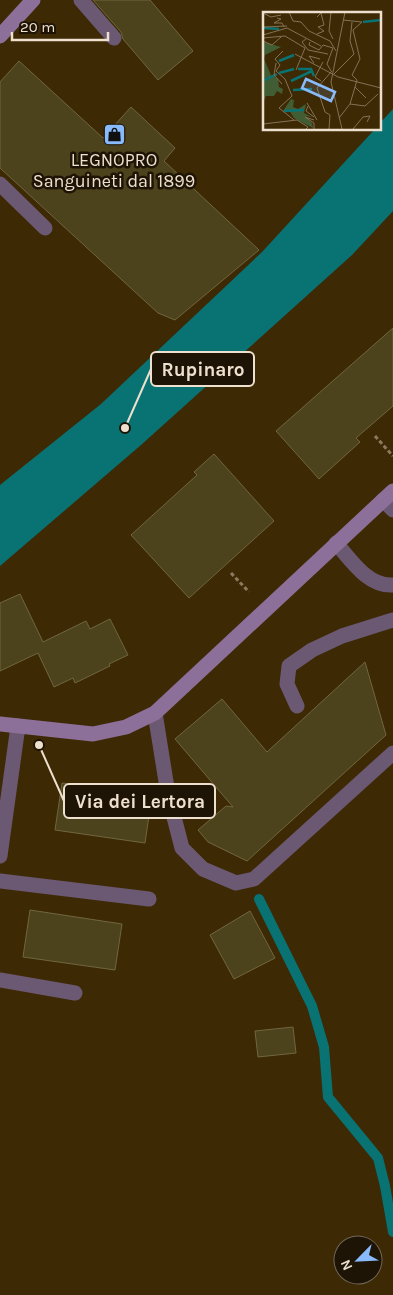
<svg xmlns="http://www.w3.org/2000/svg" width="393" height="1295" viewBox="0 0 393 1295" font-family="Karla,sans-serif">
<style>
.water{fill:#097273}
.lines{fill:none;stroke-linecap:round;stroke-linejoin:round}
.stream{stroke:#097273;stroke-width:10}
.building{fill:#4c421b;stroke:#70673f}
.path{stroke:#8c7a5e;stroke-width:3;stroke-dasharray:4 2.5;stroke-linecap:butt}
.lane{stroke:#6b5973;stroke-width:15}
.street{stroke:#6b5973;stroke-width:15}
.secondary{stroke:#8d7099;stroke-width:15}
.labels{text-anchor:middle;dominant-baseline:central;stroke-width:5;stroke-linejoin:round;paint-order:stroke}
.poi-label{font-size:18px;fill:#eee0ce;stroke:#1e1406}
.inset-river{fill:none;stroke:#097273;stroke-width:2.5}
.inset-road{fill:none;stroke:#847255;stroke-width:1}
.view{fill:#89bafc;fill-opacity:0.15;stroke:#89bafc;stroke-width:2.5}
.inset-edge{fill:none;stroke:#eee0ce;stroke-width:2.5}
.leader{fill:none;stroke:#eee0ce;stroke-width:2}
.callout-dot{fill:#eee0ce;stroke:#1e1406;stroke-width:2}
.callout{fill:#1e1406;stroke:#eee0ce;stroke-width:2}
.callout-label{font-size:19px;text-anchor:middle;font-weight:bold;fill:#eee0ce}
</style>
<rect width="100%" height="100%" fill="#3e2905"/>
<path class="water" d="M393 109V211L352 255 141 445 0 566V485L101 404 262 252 375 129H379V124Z"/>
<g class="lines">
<path class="stream" d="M259 899 312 1006 324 1047 328 1097 378 1158 385 1186 393 1232"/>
</g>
<g class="building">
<path d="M93 0H150L193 51 158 80 123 39 121 32Z"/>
<path d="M19 61 103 138 131 107 175 148 164 161 259 250 175 320 158 313 0 168V82Z"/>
<path d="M393 328V406L356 438 360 442 319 479 276 431Z"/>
<path d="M214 454 274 521 189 598 131 535 197 475 194 472Z"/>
<path d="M20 594 43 642 86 621 90 629 110 619 128 655 109 664 110 666 75 683 73 678 54 687 38 653 0 671V603Z"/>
<path d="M365 662 386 735 247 861 208 842 198 830 226 806 233 807 175 739 222 699 267 752Z"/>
<path d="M62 783 152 795 145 843 55 830Z"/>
<path d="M30 910 122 924 115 970 23 957Z"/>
<path d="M250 911 275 958 234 979 210 935Z"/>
<path d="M293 1027 296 1053 258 1057 255 1031Z"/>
</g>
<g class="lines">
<g class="path">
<path d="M375 436 393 456"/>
<path d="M231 573 249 592"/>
</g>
<g class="lane">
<path d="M0 184 45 228"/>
<path d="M383 500 393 510"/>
<path d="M336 543C351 560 368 587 393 585"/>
<path d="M297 706 287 684 289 666 312 650 342 636 393 620"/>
<path d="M0 980 75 993"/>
</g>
<g class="street">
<path d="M81 0 114 38"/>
<path d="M155 713 168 794 182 848 203 869 236 883 254 879 393 753"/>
<path d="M0 856 18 726"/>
<path d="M0 881 149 899"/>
</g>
<g class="secondary">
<path d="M0 36 33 0"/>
<path d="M0 724 93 734 126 727 155 713 393 491"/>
</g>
</g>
<defs>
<symbol id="shop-square" viewBox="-11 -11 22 22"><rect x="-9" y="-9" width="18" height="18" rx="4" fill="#89bafc" stroke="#1e1406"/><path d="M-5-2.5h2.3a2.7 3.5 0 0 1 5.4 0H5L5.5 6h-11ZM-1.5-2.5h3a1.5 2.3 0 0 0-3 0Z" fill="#111"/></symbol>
</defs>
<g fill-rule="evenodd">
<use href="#shop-square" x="102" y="122" width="25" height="25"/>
</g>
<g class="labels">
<g class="poi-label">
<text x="114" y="160">LEGNOPRO<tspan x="114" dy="21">Sanguineti dal 1899</tspan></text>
</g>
</g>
<g transform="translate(263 12)">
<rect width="118" height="118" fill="#3e2905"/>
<path d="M0 30 18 35 2 43 1 47 8 63 15 67 16 75 20 77 19 82 14 79 11 84H3L0 91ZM28 87 31 88 30 95 35 97 43 92 41 101 49 105 42 104 49 111 50 116 31 106 26 98 20 99Z" fill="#415d33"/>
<path class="inset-river" d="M100 10 118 8M1 16 16 17M16 49 31 43M35 57H48L51 64M16 61 31 57M0 69 14 62M28 69 49 59M30 78 49 77M21 99 41 98"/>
<path class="inset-road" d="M26 0 30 9 38 10 46 19 67 29 73 39M68 0 66 19 70 27M0 1 8 5 18 3M54 5 58 1 61 13 55 15 61 19 54 22M14 6 18 7 11 11H19L21 15M80 8 99 10 90 18 97 47 89 63M0 15 24 14M0 23 24 16 58 34M0 26 22 24 42 36 33 58M43 27 39 30 45 38 65 42M0 29 9 33 18 25M47 30 46 33 56 38 60 33 70 36M20 39 12 47 17 53 13 59 22 67 29 84 16 96 31 108M32 42 75 65 118 76M13 51 11 63 19 72M51 51 46 44 57 47M68 59 64 52 70 36M71 62 91 42 87 29 89 10M58 69 52 65 60 50M92 75 103 86M44 91 54 108M87 92 102 94 115 82M45 94 43 99 51 105M76 106 87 92 92 75 94 68 89 63M0 112 34 108 45 115 43 117M51 117V111L42 105 51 108M66 117 67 103 62 100 54 76 69 59M79 117 68 70 82 0M90 117 100 105 107 104 104 110"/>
<path class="view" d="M43 67 72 80 68 89 39 76Z"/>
<rect width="118" height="118" class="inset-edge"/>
</g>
<path class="leader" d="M125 428L151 369M39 745L64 801"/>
<g class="callout-dot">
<circle cx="125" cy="428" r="5"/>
<circle cx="39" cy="745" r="5"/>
</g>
<g class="callout">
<rect x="151" y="352" width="103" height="34" rx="5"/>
<rect x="64" y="784" width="151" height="34" rx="5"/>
</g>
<g class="callout-label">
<text x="203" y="376">Rupinaro</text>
<text x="140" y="808">Via dei Lertora</text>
</g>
<g transform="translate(358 1260) rotate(246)"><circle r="24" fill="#1e1406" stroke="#716656"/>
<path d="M0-4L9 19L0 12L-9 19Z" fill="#89bafc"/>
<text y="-8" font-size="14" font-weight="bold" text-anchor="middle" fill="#eee0ce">N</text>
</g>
<path d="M12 32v8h96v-8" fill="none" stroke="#eee0ce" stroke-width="2.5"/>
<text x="20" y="32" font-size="15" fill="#eee0ce" stroke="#1e1406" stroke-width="4" paint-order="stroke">20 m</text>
</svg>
